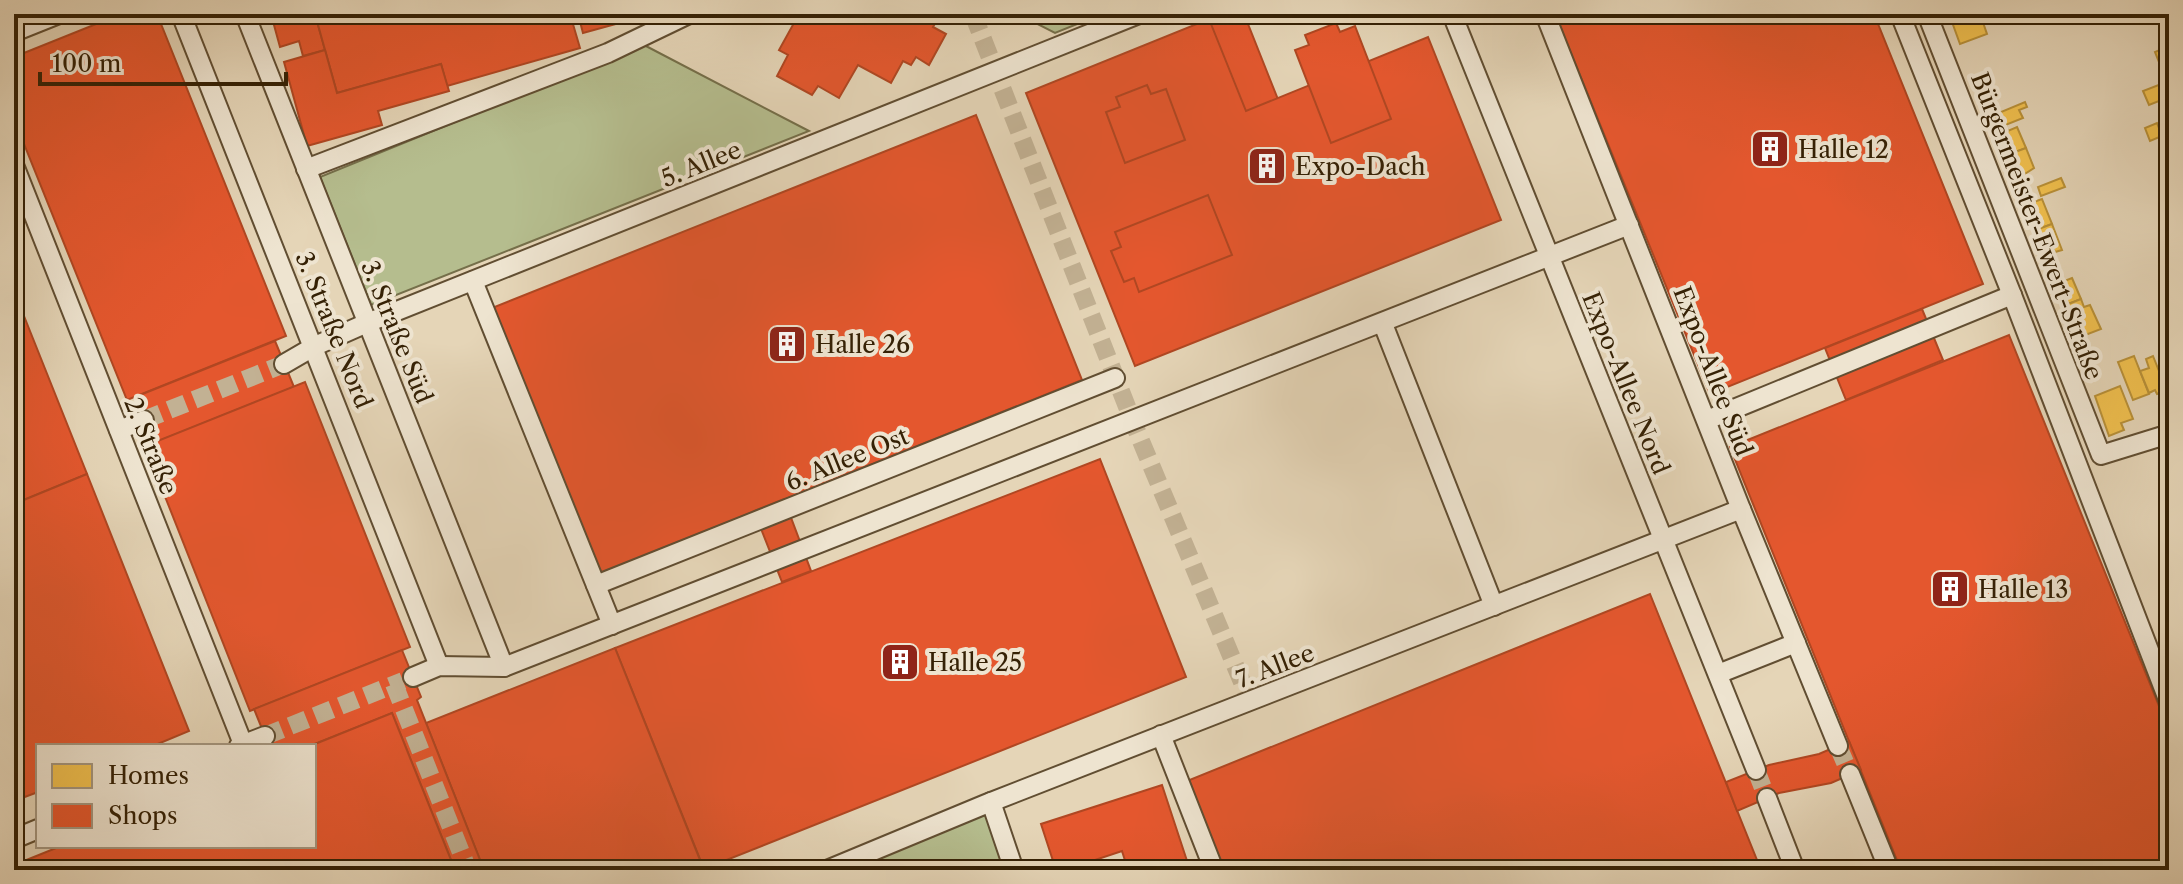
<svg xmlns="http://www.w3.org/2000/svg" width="2183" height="884" viewBox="0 0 2183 884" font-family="'Libre Caslon Text',serif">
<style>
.green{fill:#b5bd8e;stroke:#756f4a;stroke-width:2}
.homes{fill:#f2c14e;stroke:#b99138;stroke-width:2}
.shops{fill:#e4572e;stroke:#b04722;stroke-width:2}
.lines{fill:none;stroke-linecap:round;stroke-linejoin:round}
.minor-tunnel{stroke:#c2b193;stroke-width:18;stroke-dasharray:18 9;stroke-linecap:butt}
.minor-casing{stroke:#614e32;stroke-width:22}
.minor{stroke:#eee4d0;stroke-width:18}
.labels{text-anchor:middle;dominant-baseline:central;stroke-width:8;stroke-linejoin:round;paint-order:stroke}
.poi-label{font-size:24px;fill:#352105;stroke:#eee4d0;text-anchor:start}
.street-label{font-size:24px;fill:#352105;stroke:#eee4d0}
</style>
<rect width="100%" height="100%" fill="#e5d5b7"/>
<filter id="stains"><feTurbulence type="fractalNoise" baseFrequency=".0025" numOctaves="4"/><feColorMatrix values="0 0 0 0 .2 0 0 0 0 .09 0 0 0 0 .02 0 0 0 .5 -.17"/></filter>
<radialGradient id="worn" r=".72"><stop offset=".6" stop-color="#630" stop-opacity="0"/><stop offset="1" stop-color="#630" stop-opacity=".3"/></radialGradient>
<g class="green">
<path d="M1018 14H1102L1055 33Z"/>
<path d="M644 45 809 131 371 305 320 177Z"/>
<path d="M986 804 1010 870H827Z"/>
</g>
<g class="homes">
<path d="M1965 14H1980L1987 34 1960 44 1952 22Z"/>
<path d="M2169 46V81L2167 82 2155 52Z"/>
<path d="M2169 81V97L2149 105 2143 91Z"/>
<path d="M2025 102 2027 107 2019 110 2023 118 1993 130 1989 117Z"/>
<path d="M2157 123 2162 136 2150 141 2145 128Z"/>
<path d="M2017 127 2026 148 2004 156 1996 135 2007 128 2008 131Z"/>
<path d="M2026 148 2034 168 2020 177 2019 174 2012 176 2004 156Z"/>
<path d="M2061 178 2065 187 2041 196 2038 187Z"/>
<path d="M2042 199 2052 224 2033 231 2023 206Z"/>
<path d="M2052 224 2062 250 2055 252 2053 248 2042 252 2033 231Z"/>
<path d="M2072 278 2081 299 2063 306 2054 285Z"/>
<path d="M2081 299 2084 307 2090 305 2101 329 2075 339 2069 323 2066 324 2063 306Z"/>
<path d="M2134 356 2149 394 2133 400 2118 362Z"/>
<path d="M2153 356 2167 391 2157 394 2155 390 2149 393 2140 371 2149 368 2146 359Z"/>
<path d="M2120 386 2133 419 2121 423 2124 430 2109 436 2095 396Z"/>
</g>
<g class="shops">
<path d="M121 14H157L286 336 127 400 14 119V57Z"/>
<path d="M271 14H315L325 50 303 56 299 41 280 47Z"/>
<path d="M315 14H570L580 48 447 86 441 64 337 93Z"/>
<path d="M578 14H652L583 33Z"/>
<path d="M799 14H817L824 18 826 14H925L937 20 933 27 946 34 929 65 916 57 911 65 903 61 891 83 858 65 839 98 818 86 812 95 777 76 788 55 779 50Z"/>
<path d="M1202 14H1244L1279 102 1219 126 1182 33 1197 28 1193 18Z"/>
<path d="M1555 14H1874L1983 284 1710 394Z"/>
<path d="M1209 19 1246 111 1428 37 1501 220 1135 366 1026 93Z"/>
<path d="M1336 23 1340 32 1355 26 1391 119 1331 143 1295 50 1309 45 1305 35Z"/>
<path d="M325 50 337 93 441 64 449 91 378 111 382 125 307 146 284 62Z"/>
<path d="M1147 85 1151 94 1166 89 1185 140 1125 163 1106 112 1120 107 1116 97Z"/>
<path d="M976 115 1082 380 598 574 492 308Z"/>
<path d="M1208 195 1232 255 1139 292 1134 278 1124 282 1111 251 1121 247 1115 232Z"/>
<path d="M14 291 87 474 14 504Z"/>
<path d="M1922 309 1943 360 1846 400 1825 348Z"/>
<path d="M2009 335 2169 731V865L2158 870H1901L1730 447Z"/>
<path d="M275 341 294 387 154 443 135 397Z"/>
<path d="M305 382 410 647 250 711 145 446Z"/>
<path d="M1100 459 1186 677 704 869 615 648Z"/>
<path d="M87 474 189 731 153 746H38V792L14 801V504Z"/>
<path d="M784 499 811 571 782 582 754 511Z"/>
<path d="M1650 594 1761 870H1223L1187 781Z"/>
<path d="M615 648 704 870H484L426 723Z"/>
<path d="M402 650 421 697 417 700 484 870H455L392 713 310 746H269L254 709Z"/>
<path d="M392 713 455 870H14V865L61 846H314V746H310Z"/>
<path d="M1849 741 1861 770 1831 783 1779 793 1737 811 1726 782 1769 765 1819 754Z"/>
<path d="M1162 785 1190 870H1128L1122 851 1065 870H1056L1041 824Z"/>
</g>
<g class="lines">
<g class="minor-tunnel">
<path d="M973 14 1133 422 1250 701"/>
<path d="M144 420 284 364"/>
<path d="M394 684 468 870"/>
<path d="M265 736 403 681"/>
<path d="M1838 746 1850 774"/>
<path d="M1756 770 1767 798"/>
</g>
<defs>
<g id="minor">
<path d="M181 14 439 666"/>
<path d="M245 14 504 667"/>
<path d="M1452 14 1756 770"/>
<path d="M1545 14 1741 509 1838 746"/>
<path d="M1900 14 2012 295 2169 702"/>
<path d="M1927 14 2101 455 2169 434"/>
<path d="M14 32 59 14"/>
<path d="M14 165 243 744"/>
<path d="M306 169 608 53 689 14"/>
<path d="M473 281 612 625"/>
<path d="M1383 324 1494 606"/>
<path d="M284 364 315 346 367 323 1139 14"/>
<path d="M1707 420 2012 295"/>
<path d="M119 430 144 420"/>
<path d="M596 585 1115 378"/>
<path d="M1718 674 1796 643"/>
<path d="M413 677 439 666 504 667 1629 225"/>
<path d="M1161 735 1214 870"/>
<path d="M239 746 265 736"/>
<path d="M1850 774 1889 870"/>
<path d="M1767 798 1795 870"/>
<path d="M991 802 1014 870"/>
<path d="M14 839 38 829"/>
<path d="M827 870 986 804 1741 509"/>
</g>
</defs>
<use href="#minor" class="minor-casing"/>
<use href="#minor" class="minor"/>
</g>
<defs>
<symbol id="building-square" viewBox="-11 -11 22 22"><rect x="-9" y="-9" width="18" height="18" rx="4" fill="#8f2418" stroke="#eee4d0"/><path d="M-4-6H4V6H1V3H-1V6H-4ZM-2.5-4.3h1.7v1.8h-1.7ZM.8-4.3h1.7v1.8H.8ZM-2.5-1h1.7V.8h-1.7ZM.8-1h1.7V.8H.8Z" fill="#fff"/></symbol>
</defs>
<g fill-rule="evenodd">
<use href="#building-square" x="1748" y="127" width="44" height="44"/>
<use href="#building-square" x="1245" y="144" width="44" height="44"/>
<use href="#building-square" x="765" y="322" width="44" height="44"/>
<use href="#building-square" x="1928" y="567" width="44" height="44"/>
<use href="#building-square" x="878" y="640" width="44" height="44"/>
</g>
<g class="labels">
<g class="poi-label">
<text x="1798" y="149">Halle 12</text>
<text x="1295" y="166">Expo-Dach</text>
<text x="815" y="344">Halle 26</text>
<text x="1978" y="589">Halle 13</text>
<text x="928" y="662">Halle 25</text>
</g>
<g class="street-label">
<text transform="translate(701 164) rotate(-22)">5. Allee</text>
<text transform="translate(2037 226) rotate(69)">Bürgermeister-Ewert-Straße</text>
<text transform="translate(334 330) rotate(68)">3. Straße Nord</text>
<text transform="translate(397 332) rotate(68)">3. Straße Süd</text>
<text transform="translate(1713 371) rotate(69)">Expo-Allee Süd</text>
<text transform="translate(1626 383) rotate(68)">Expo-Allee Nord</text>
<text transform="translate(151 446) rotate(68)">2. Straße</text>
<text transform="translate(847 459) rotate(-22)">6. Allee Ost</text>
<text transform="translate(1275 666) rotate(-21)">7. Allee</text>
</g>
</g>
<rect width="2183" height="884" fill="none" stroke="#e5d5b7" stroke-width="48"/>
<rect x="16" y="16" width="2151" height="852" fill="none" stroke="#352105" stroke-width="4"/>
<rect x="24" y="24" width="2135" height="836" fill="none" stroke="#352105" stroke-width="2"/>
<rect x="36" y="744" width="280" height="104" fill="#eee4d0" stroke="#a4967f" stroke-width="2"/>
<rect x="52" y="764" width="40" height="24" fill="#f2c14e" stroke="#a4967f" stroke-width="2"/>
<text x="108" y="784" font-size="24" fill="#352105">Homes</text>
<rect x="52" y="804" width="40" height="24" fill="#e4572e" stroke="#a4967f" stroke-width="2"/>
<text x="108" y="824" font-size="24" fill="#352105">Shops</text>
<path d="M40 72v12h246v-12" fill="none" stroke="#352105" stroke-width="4"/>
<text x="52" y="72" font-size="24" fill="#352105" stroke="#eee4d0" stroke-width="6" paint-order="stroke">100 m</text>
<rect width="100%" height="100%" filter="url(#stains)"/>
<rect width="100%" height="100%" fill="url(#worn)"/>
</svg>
